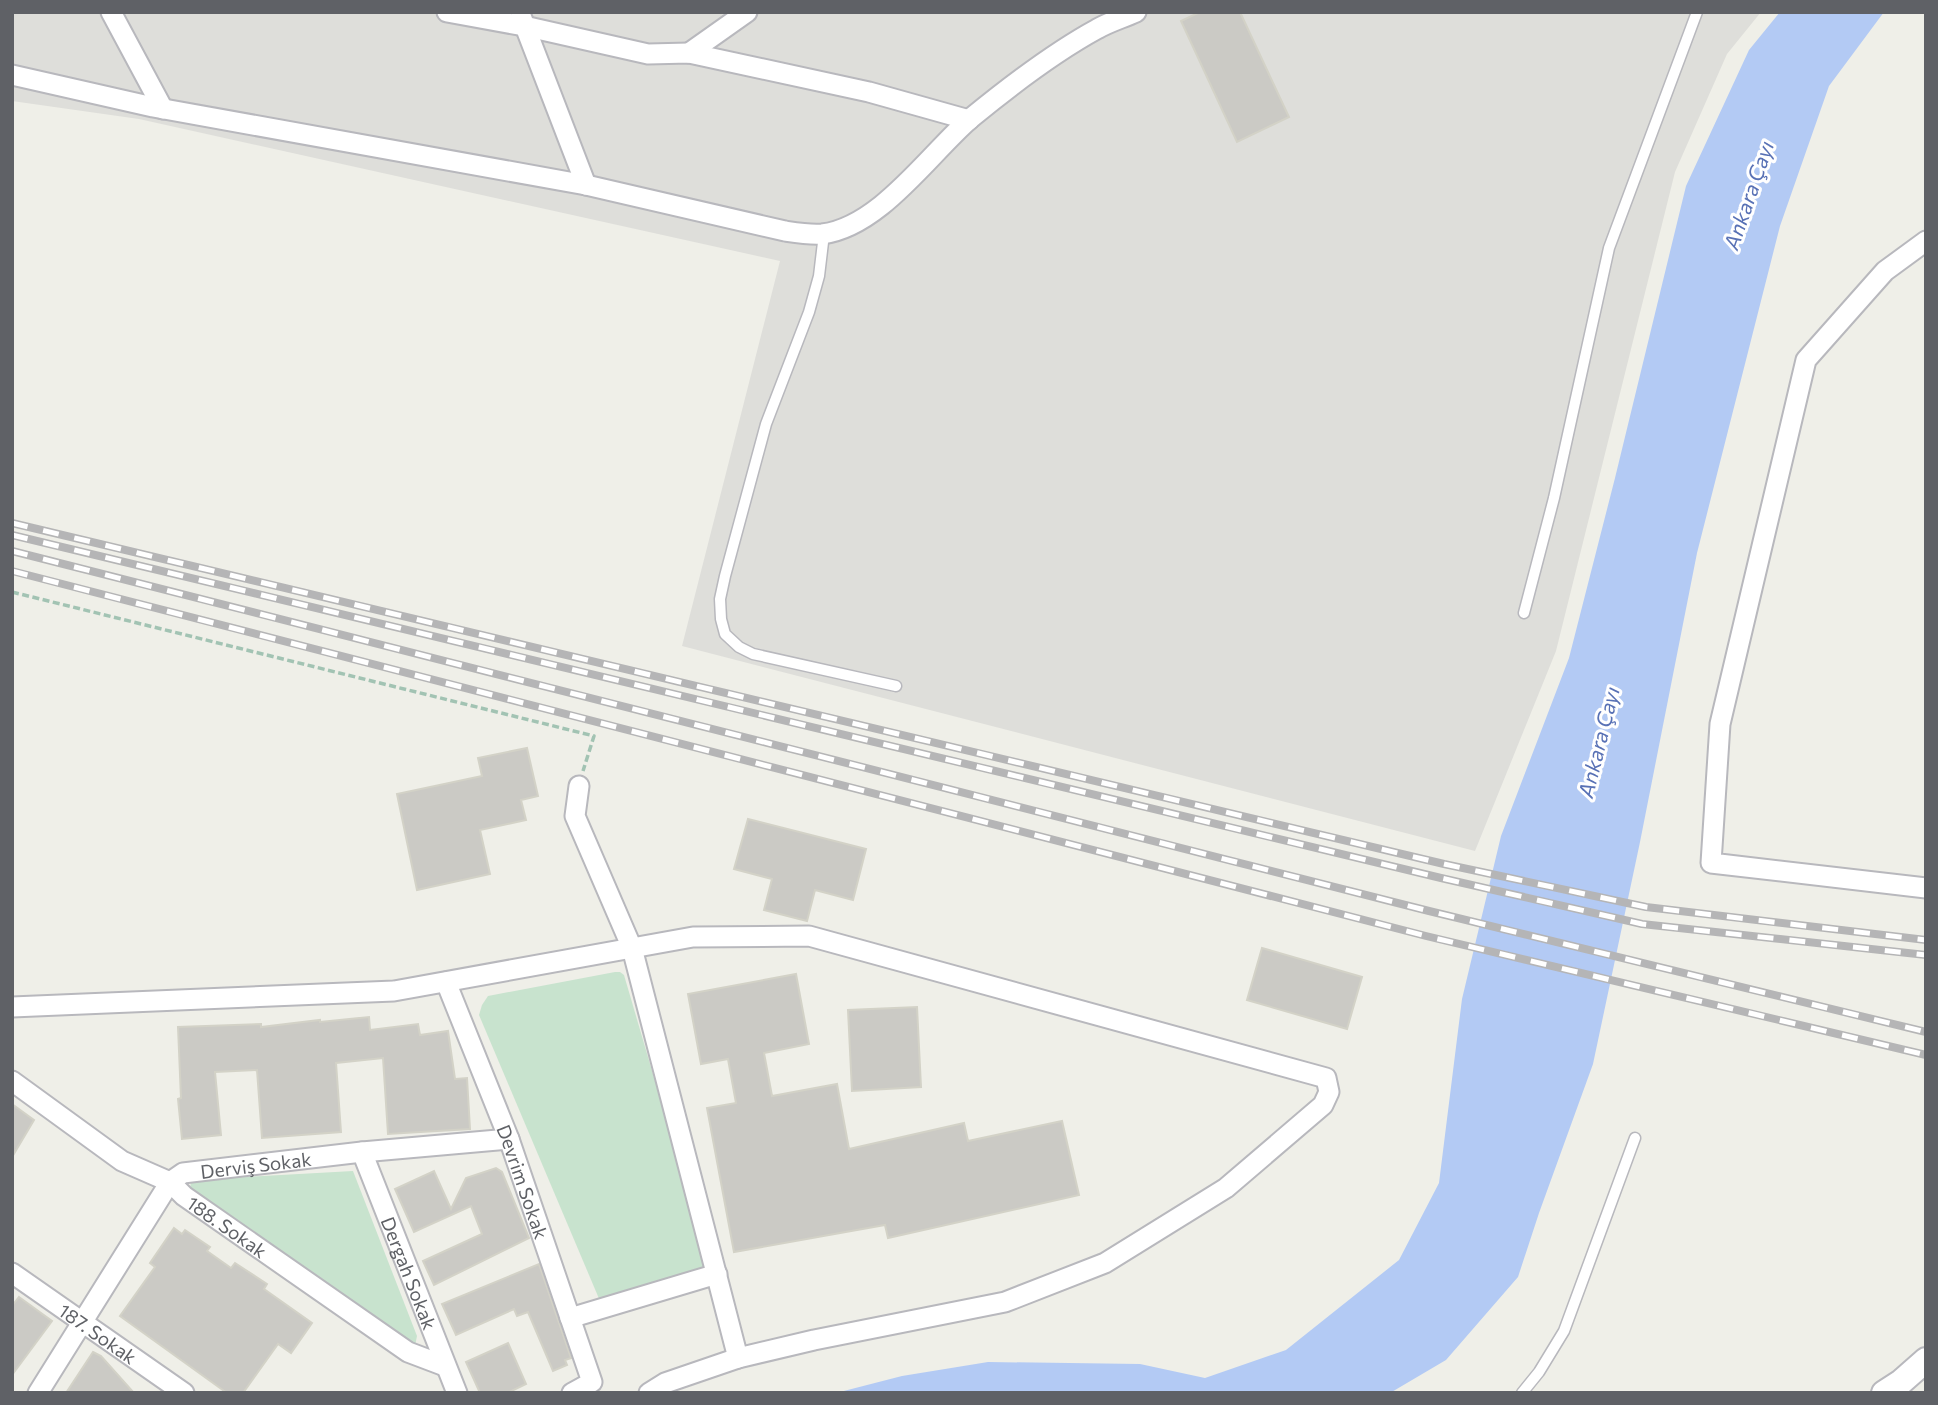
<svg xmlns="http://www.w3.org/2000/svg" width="1938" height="1405" viewBox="0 0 1938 1405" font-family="Commissioner,sans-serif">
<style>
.industrial{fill:#dededa}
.green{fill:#c8e3ce}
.water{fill:#b3caf4}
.building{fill:#cbcac5;stroke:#d3d2c7;stroke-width:2}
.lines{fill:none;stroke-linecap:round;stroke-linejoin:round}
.service-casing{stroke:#b8b8bd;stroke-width:13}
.minor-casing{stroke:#b8b8bd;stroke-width:23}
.tertiary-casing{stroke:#b8b8bd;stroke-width:28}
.path{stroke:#a2c3b3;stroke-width:3.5;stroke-dasharray:7 3.5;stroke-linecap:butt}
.service{stroke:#fff;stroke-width:10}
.minor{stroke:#fff;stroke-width:19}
.tertiary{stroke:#fff;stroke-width:24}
.rail-casing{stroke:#b5b5b6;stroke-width:8}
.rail{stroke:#fff;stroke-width:5;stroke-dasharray:16;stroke-linecap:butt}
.labels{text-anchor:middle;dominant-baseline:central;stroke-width:6;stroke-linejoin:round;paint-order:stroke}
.street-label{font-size:19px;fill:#5f6166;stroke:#fff}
.water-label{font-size:21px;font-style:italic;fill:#5871b5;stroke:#fff}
</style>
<rect width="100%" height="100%" fill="#efefe8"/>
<path class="industrial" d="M12 12H1761L1727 54 1675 172 1556 651 1475 851 682 646 780 261 139 119 12 101Z"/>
<g class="green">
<path d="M615 972H620L624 975 708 1262 705 1268 600 1301 479 1015 482 1005 488 996Z"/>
<path d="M353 1171 417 1336 415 1346 190 1192 191 1180Z"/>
</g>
<path class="water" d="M1780 12H1884L1829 86 1780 226 1697 553 1640 842 1593 1064 1539 1213 1518 1277 1446 1360 1390 1393H836L902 1376 988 1362 1140 1364 1205 1378 1286 1350 1399 1260 1439 1183 1462 999 1501 836 1569 658 1615 478 1686 186 1749 50Z"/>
<g class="building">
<path d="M1200 12H1240L1289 117 1237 142 1181 21Z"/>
<path d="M527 748 538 796 521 800 526 820 480 830 490 874 417 890 397 794 482 776 478 758Z"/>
<path d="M748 819 866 849 853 900 815 890 807 921 764 910 772 879 734 869Z"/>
<path d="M1262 948 1362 977 1347 1029 1247 1000Z"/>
<path d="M796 974 809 1044 764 1053 772 1096 837 1084 849 1149 964 1123 968 1141 1062 1121 1079 1195 888 1238 885 1225 734 1252 707 1108 736 1103 728 1059 701 1064 688 994Z"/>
<path d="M917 1007 921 1087 852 1091 848 1010Z"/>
<path d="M369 1017 370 1030 418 1024 420 1035 448 1031 455 1079 467 1078 470 1129 388 1134 383 1058 336 1063 341 1132 262 1138 257 1070 215 1072 221 1135 182 1139 178 1099 181 1098 178 1027 261 1024V1027L320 1020V1022Z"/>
<path d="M12 1104 34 1120 12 1157Z"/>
<path d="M496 1168 502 1172 529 1238 434 1285 423 1261 482 1234 471 1206 414 1232 395 1189 434 1171 451 1209 466 1178Z"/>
<path d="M174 1228 182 1234 185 1230 210 1247 207 1251 231 1268 235 1263 267 1284 264 1289 312 1323 291 1353 278 1344 243 1393H227L120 1316 155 1267 150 1263Z"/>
<path d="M539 1264 571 1358 565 1360 567 1365 553 1371 528 1312 517 1316 514 1309 456 1335 442 1304Z"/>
<path d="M19 1297 52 1321 12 1375V1306Z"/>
<path d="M508 1343 526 1384 507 1393H480L466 1362Z"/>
<path d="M93 1352 101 1356 134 1393H66Z"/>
</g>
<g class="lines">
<defs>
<g id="service">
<path d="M824 234 819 276 809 312 766 424 725 576 720 599 721 619 725 634 739 647 753 654 896 686"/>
<path d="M1524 613 1554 498 1609 248 1697 12"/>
<path d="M1522 1393 1539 1372 1564 1331 1635 1138"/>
</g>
<g id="minor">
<path d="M111 12 163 109"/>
<path d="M447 12 524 26 648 54 689 53 869 92 969 120"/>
<path d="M521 16 586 185"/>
<path d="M689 53 747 12"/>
<path d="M12 75 153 107 586 185 785 231C798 233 810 235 822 234 880 227 930 153 971 118 1010 86 1053 53 1097 29 1109 22 1123 18 1136 12"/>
<path d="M1926 241 1885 271 1806 360 1720 724 1711 863 1926 888"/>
<path d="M579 786 575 816 632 948 738 1358"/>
<path id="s1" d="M446 982 509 1139 592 1382 572 1393"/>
<path d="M12 1007 394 991 693 937 809 936 1326 1078 1329 1092 1323 1105 1226 1188 1105 1263 1005 1302 814 1340 738 1358 665 1383 649 1393"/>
<path id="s2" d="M12 1081 122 1161 170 1182 184 1196 408 1352 445 1366"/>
<path id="s3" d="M362 1152 457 1393"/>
<path id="s4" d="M12 1273 184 1393"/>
<path d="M570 1318 717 1274"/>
<path id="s5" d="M38 1393 170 1182 183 1173 362 1152 509 1139"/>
</g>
<path id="tertiary" d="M1884 1393 1901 1382 1926 1360"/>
</defs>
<use href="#service" class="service-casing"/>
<use href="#minor" class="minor-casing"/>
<use href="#tertiary" class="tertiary-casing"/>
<path class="path" d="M12 592 594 736 583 771"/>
<use href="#service" class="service"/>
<use href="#minor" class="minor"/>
<use href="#tertiary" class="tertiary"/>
<defs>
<g id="rail">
<path d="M12 523 1444 864 1646 907 1926 940"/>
<path d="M12 535 1441 878 1642 924 1926 955"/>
<path d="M12 551 1429 911 1926 1032"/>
<path d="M12 571 1426 936 1926 1055"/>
</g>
</defs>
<use href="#rail" class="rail-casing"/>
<use href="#rail" class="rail"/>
</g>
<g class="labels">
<g class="street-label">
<text stroke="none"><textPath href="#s5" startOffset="338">Derviş Sokak</textPath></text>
<text stroke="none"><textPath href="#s1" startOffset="214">Devrim Sokak</textPath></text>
<text stroke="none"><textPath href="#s2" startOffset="261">188. Sokak</textPath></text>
<text stroke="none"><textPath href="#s3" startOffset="130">Dergah Sokak</textPath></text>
<text stroke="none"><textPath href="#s4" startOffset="105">187. Sokak</textPath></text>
</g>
<g class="water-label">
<text transform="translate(1748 195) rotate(-71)">Ankara Çayı</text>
<text transform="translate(1598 742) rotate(-76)">Ankara Çayı</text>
</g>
</g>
<rect width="1938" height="1405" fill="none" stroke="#5f6166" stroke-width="28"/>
</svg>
